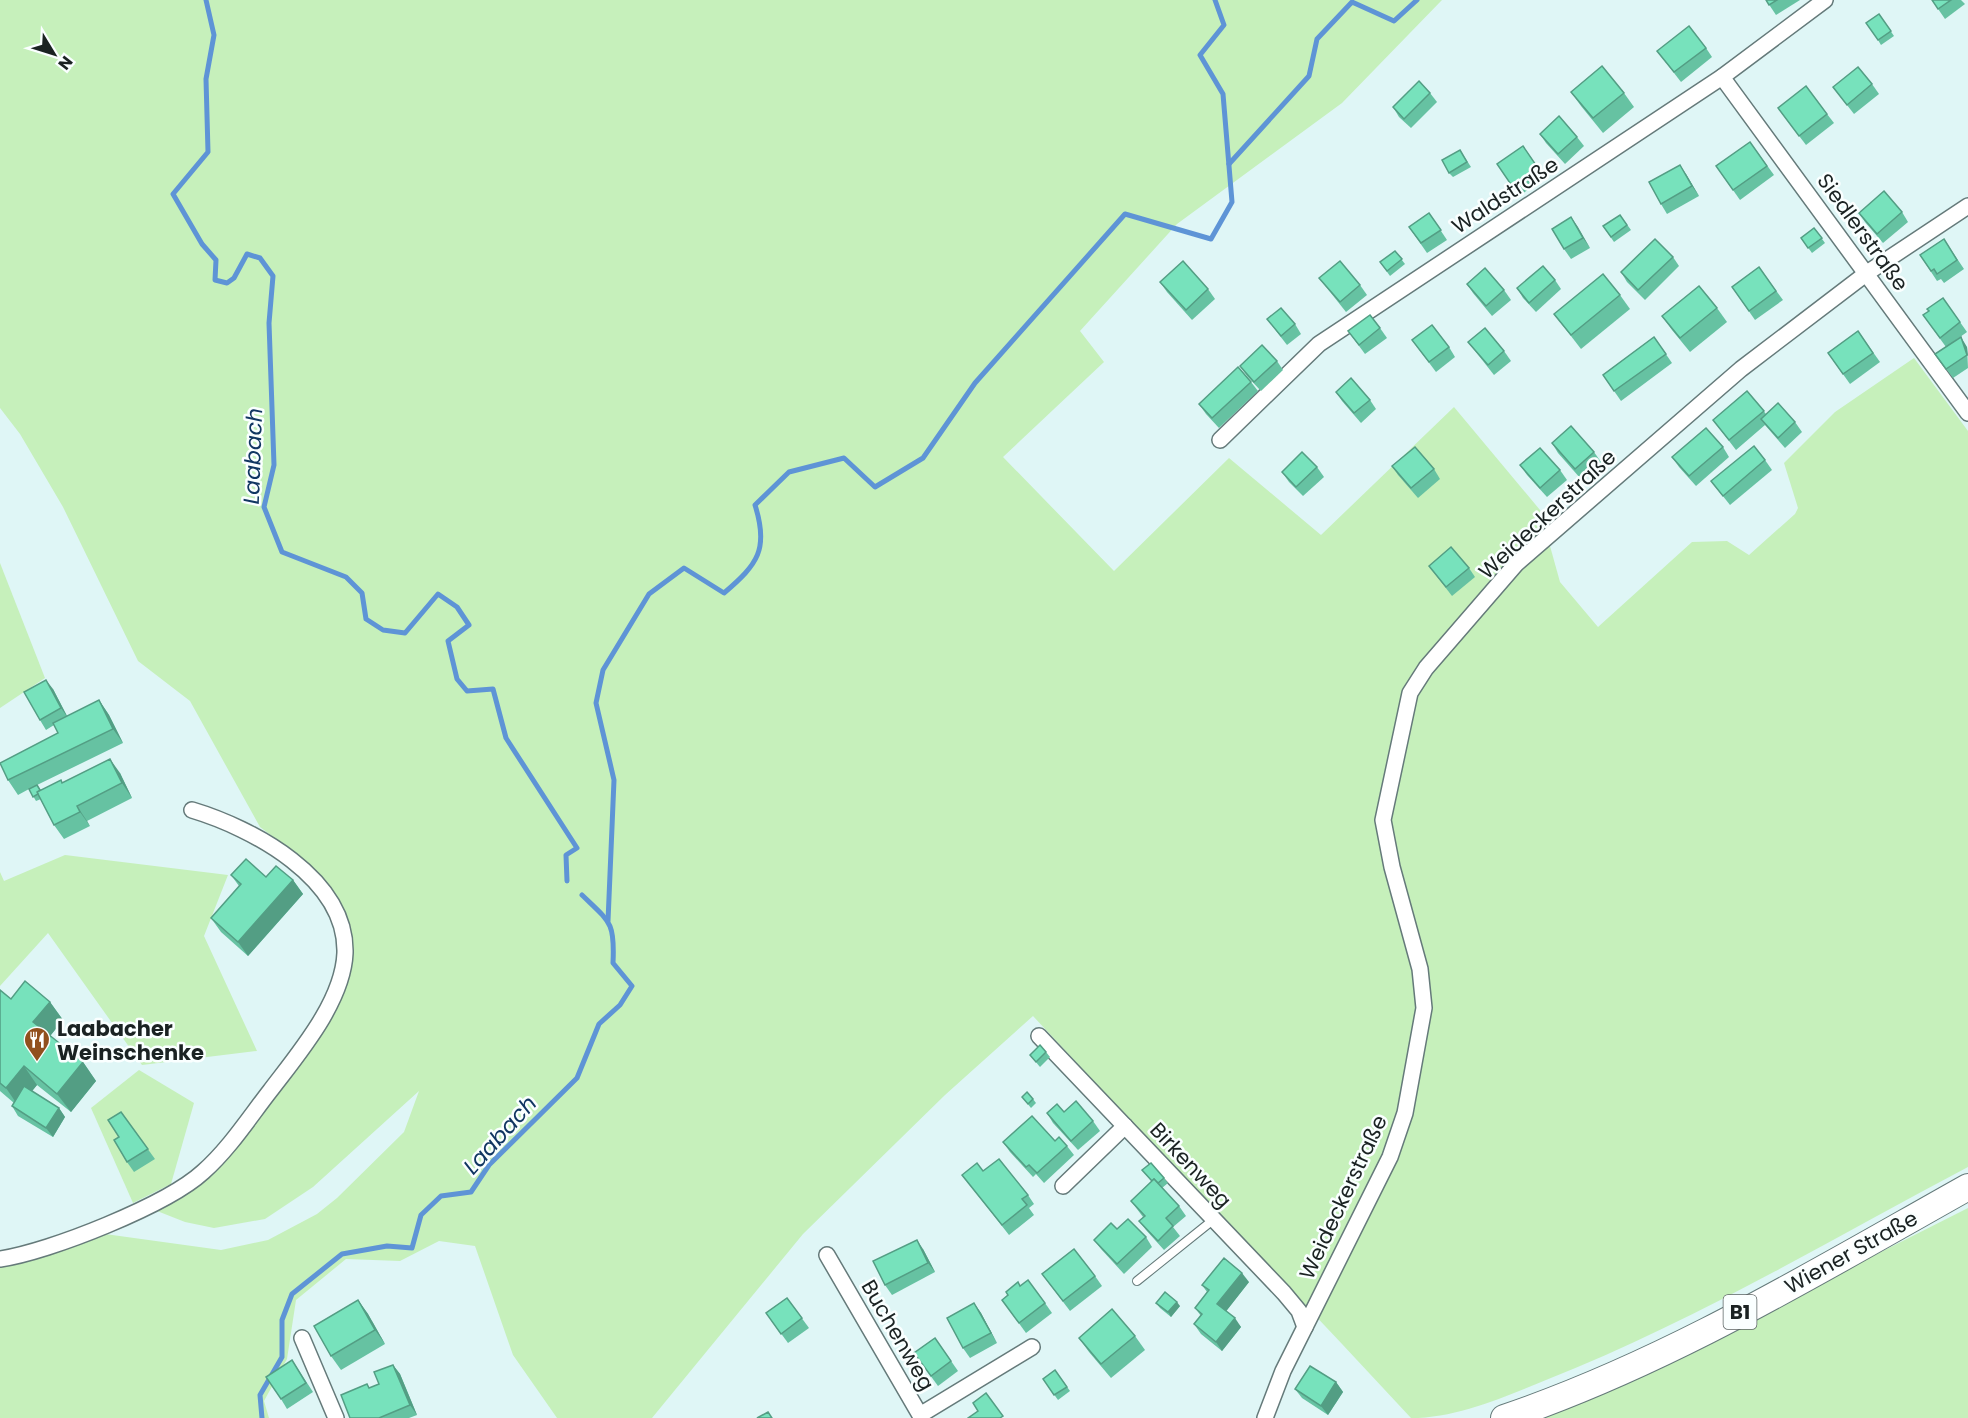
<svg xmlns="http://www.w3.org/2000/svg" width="1968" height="1418" viewBox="0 0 1968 1418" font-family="Poppins,sans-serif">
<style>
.green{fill:#c6f0bb}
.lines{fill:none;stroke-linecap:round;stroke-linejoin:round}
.stream{stroke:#5e94d6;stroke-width:5}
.service-casing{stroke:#657a7a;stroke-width:10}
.minor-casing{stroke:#657a7a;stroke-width:18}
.primary-casing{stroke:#657a7a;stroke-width:28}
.service{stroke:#fff;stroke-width:8}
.minor{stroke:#fff;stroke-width:15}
.primary{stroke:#fff;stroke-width:26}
.wall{fill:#66c2a2}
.shaded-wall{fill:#539e84}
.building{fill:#77e2bc;stroke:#539e84;stroke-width:1.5}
.labels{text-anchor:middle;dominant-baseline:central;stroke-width:5;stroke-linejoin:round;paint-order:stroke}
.shield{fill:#faffff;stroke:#5d6464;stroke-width:1.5}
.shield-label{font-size:20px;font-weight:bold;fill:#1a2222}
.street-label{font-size:21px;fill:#1a2222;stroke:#faffff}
.poi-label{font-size:21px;font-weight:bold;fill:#1a2222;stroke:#faffff;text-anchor:start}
.water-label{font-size:22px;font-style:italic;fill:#103661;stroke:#faffff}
</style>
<rect width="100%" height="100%" fill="#dff6f6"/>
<g class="green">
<path d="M0 0H1442L1342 103 1177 224 1080 331 1104 362 1003 457 1114 571 1229 458 1321 535 1454 407 1540 510 1560 582 1598 627 1692 542 1727 541 1749 555 1795 514 1798 508 1784 463 1835 412 1914 358 1968 431V1167C1830 1240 1691 1323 1546 1380 1504 1397 1457 1418 1411 1418 1286 1283 1158 1151 1033 1016L945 1095 803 1234 652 1418H557L513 1355 475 1246 439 1241 400 1261 346 1259 296 1300 287 1359 264 1401 269 1418H0V1265L39 1258 105 1234 221 1250 268 1240 317 1214 337 1198 404 1132 419 1091 313 1187 265 1219 214 1228 185 1222 152 1209 222 1162 309 1053 330 1019 348 972 353 943 343 914 293 852 260 827 190 701 138 661 63 507 20 434 0 408Z"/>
<path d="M0 563 45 678 0 708Z"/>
<path d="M65 855 228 875 204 936 257 1051 142 1065 48 933 0 986V872L4 881Z"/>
<path d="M139 1070 194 1103 171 1184 133 1203 91 1108Z"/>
<path d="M1968 1208V1418H1539L1588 1400Z"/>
</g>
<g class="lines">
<g class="stream">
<path d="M206 0 214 35 206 79 208 152 173 194 202 244 216 260 215 280 227 283 234 278 247 254 260 258 273 276 269 323 274 465 264 507 282 552 346 577 362 593 366 619 383 630 405 633 438 594 457 607 469 625 448 641 457 679 467 691 493 689 506 738 577 848 566 855 567 881"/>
<path d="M1229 164 1309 76 1317 39 1352 2 1394 21 1417 0"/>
<path d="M608 921 614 780 596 703 603 670 649 594 684 568 724 593C758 564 769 549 755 505L789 472 844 458 875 487 923 458 975 383 1125 214 1211 239 1232 202 1223 94 1200 55 1224 25 1215 0"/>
<path d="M262 1418 260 1395 282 1357V1320L292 1294 342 1254 387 1246 412 1248 421 1215 441 1196 471 1192 489 1165 577 1078 599 1024 620 1005 632 986 613 963C615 922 610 922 582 895"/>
</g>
<defs>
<path id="service" d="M1137 1281 1213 1220"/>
<g id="minor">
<path d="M1722 77 1968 413"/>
<path d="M1220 440 1319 344 1722 77 1825 0"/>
<path d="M1039 1036 1284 1293 1299 1311 1305 1327"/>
<path d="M1063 1186 1125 1126"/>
<path d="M827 1255 920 1415 1032 1347"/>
<path d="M0 1259C49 1252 167 1205 203 1172 229 1149 249 1118 270 1091 298 1054 343 1002 345 953 347 878 252 828 192 810"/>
<path d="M302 1338 336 1418"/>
<path d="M1265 1418 1283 1371 1390 1157 1405 1113 1424 1008 1420 969 1392 867 1383 820 1410 693 1426 668 1516 564 1741 369 1867 273 1968 206"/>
</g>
<path id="primary" d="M1504 1418C1667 1363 1818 1271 1968 1187"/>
</defs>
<use href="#service" class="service-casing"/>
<use href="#minor" class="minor-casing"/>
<use href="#primary" class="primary-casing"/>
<use href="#service" class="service"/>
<use href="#minor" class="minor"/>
<use href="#primary" class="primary"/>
</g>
<g class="wall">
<path d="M1766 0H1800L1776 15Z"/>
<path d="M1932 0H1961L1965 4 1945 19Z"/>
<path d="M1879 14 1894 36 1881 45 1878 40Z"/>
<path d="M1706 48 1712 57 1681 82 1657 51Z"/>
<path d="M1872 84 1879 94 1854 114 1833 87Z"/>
<path d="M1571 92 1624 93 1634 107 1603 133 1581 106Z"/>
<path d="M1430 93 1437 102 1411 128 1399 117 1393 107Z"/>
<path d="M1778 108 1827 114 1834 123 1806 145Z"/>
<path d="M1540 134 1577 137 1584 146 1565 164 1546 143Z"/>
<path d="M1750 142 1774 175 1740 200 1716 166Z"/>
<path d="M1523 146 1545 178 1519 196 1497 164Z"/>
<path d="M1460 150 1471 167 1453 177 1449 173Z"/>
<path d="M1686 174 1699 196 1667 214 1661 204Z"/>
<path d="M1902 212 1908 222 1883 243 1865 222 1859 213Z"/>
<path d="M1429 213 1447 240 1427 253 1409 227Z"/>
<path d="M1620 215 1631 230 1614 242 1603 226Z"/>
<path d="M1571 217 1590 248 1571 259 1564 249Z"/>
<path d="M1814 228 1825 243 1812 253 1801 238Z"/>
<path d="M1944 239 1964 269 1944 283 1941 279 1937 281 1920 255Z"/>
<path d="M1395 251 1405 264 1390 276 1380 262Z"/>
<path d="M1673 257 1679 266 1645 300 1627 282 1621 272Z"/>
<path d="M1759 267 1783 300 1755 320 1732 287Z"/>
<path d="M1319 278 1360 285 1367 295 1346 312Z"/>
<path d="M1555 280 1561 289 1536 312 1523 298 1517 288Z"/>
<path d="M1160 282 1208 289 1215 299 1192 320 1167 292Z"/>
<path d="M1467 284 1504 290 1511 300 1492 316 1473 293Z"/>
<path d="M1620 295 1630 309 1581 349 1554 314Z"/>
<path d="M1943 298 1967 332 1953 342 1967 347 1968 368 1953 378 1935 354 1946 347 1923 315 1929 311Z"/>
<path d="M1717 308 1727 322 1690 352 1672 330 1662 316Z"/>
<path d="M1267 319 1295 324 1301 334 1287 345Z"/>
<path d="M1380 328 1387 338 1365 354 1348 331Z"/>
<path d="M1858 331 1880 362 1850 384 1828 353Z"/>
<path d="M1654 337 1672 363 1621 401 1603 375Z"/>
<path d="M1412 340 1449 347 1455 357 1436 372Z"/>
<path d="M1468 342 1504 351 1511 361 1494 375Z"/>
<path d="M1277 361 1283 370 1261 391 1247 376 1240 366Z"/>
<path d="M1251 382 1258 391 1219 428 1206 414 1199 404Z"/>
<path d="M1747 391 1766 414 1795 422 1802 432 1785 448 1765 425 1736 450 1713 420Z"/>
<path d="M1336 392 1370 400 1376 409 1361 423 1342 401Z"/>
<path d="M1552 443 1594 452 1601 462 1581 479 1558 453Z"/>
<path d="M1723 447 1729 457 1696 486 1679 467 1672 457Z"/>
<path d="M1765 460 1772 470 1730 505 1711 481Z"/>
<path d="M1520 465 1560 470 1567 480 1547 497 1527 475Z"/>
<path d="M1392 466 1434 469 1440 479 1418 498 1398 475Z"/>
<path d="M1317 467 1324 477 1303 496 1289 482 1282 472Z"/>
<path d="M1429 566 1469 568 1475 577 1452 596Z"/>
<path d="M53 689 67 716 99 700 109 715 123 743 37 785 41 790 63 783 120 773 132 798 87 821 90 826 64 839 54 825 41 799 36 801 29 789 18 795 8 780 58 733 54 725 46 730 40 720Z"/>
<path d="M231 875 293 880 303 894 248 956 221 932 211 918 239 886Z"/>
<path d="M0 990 11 999 50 1002 63 1020 50 1036 83 1062 96 1081 71 1112 37 1085 32 1091 59 1108 65 1117 53 1137 18 1116 12 1106 14 1103 0 1091Z"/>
<path d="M1046 1052 1050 1057 1040 1067 1030 1055Z"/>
<path d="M1022 1097 1033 1099 1036 1103 1031 1108Z"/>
<path d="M121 1112 155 1159 134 1172 127 1162 119 1137Z"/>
<path d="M1064 1112 1093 1121 1100 1131 1078 1150 1053 1123 1047 1113Z"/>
<path d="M1055 1141 1067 1146 1074 1155 1044 1183 1036 1174 1033 1177 1010 1152 1003 1142Z"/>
<path d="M1142 1170 1164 1178 1168 1183 1162 1188 1179 1206 1186 1216 1173 1227 1180 1236 1164 1250 1146 1230 1139 1221 1143 1217 1131 1201 1152 1182Z"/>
<path d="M983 1171 1028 1195 1034 1204 1029 1208 1034 1215 1009 1235 962 1175Z"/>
<path d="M1117 1229 1146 1237 1152 1247 1124 1274 1101 1249 1094 1240Z"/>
<path d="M923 1249 935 1272 892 1295 885 1285Z"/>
<path d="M1042 1274 1095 1276 1102 1286 1070 1311Z"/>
<path d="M1249 1282 1226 1311 1241 1327 1222 1351 1201 1334 1194 1324 1201 1316 1195 1308 1207 1292 1202 1285Z"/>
<path d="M1020 1286 1045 1303 1052 1313 1026 1333 1002 1300Z"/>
<path d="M787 1298 809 1328 788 1343 766 1313Z"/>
<path d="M358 1300 368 1314 385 1344 341 1370 331 1356Z"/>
<path d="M974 1303 981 1313 997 1343 970 1358 963 1348Z"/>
<path d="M1156 1303 1180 1306 1171 1317 1160 1308Z"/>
<path d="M1135 1336 1145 1350 1111 1378 1089 1352 1079 1338Z"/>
<path d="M935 1338 958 1371 938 1386 914 1353Z"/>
<path d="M292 1360 313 1392 287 1409 281 1399Z"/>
<path d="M393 1365 400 1374 417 1415 409 1418H350L370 1388 379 1384Z"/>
<path d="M1055 1370 1070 1391 1058 1400 1043 1379Z"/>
<path d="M1336 1382 1343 1392 1328 1415 1302 1398 1295 1389Z"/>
</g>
<g class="shaded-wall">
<path d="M1680 165 1686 174 1699 196 1692 186Z"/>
<path d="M1571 217 1578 227 1590 248 1583 238Z"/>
<path d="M1961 337 1967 347 1968 356 1967 355Z"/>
<path d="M46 680 53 689 68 718 61 708Z"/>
<path d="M99 700 109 715 123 743 113 729Z"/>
<path d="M110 759 120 773 132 798 122 783Z"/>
<path d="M77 806 87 821 90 826 80 812Z"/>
<path d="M293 880 303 894 248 956 238 942Z"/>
<path d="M50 1002 63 1020 46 1041 33 1022Z"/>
<path d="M83 1062 96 1081 71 1112 57 1094Z"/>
<path d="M24 1066 37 1085 19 1107 6 1088Z"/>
<path d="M59 1108 65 1117 53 1137 46 1128Z"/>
<path d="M917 1240 923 1249 935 1272 928 1263Z"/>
<path d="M1242 1273 1249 1282 1224 1314 1217 1304Z"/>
<path d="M358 1300 368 1314 385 1344 375 1330Z"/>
<path d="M1177 1302 1180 1306 1171 1317 1168 1312Z"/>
<path d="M974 1303 981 1313 997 1343 991 1333Z"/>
<path d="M1235 1318 1241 1327 1222 1351 1216 1342Z"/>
<path d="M393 1365 400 1374 417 1415 410 1405Z"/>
<path d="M1336 1382 1343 1392 1328 1415 1321 1406Z"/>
</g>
<g class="building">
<path d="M1766 0H1777L1769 5Z"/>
<path d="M1932 0H1951L1938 9Z"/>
<path d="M1879 14 1891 31 1878 40 1866 23Z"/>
<path d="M1689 26 1706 48 1674 72 1657 51Z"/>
<path d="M1602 66 1624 93 1593 118 1571 92Z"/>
<path d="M1858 67 1872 84 1847 105 1833 87Z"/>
<path d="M1419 81 1430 93 1404 119 1393 107Z"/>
<path d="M1806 86 1827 114 1799 136 1778 108Z"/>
<path d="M1559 116 1577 137 1558 154 1540 134Z"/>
<path d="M1750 142 1767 166 1733 190 1716 166Z"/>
<path d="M1523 146 1538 168 1512 186 1497 164Z"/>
<path d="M1460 150 1467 162 1449 173 1442 160Z"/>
<path d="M1680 165 1692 186 1661 204 1649 182Z"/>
<path d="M1884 191 1902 212 1877 234 1859 213Z"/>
<path d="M1429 213 1441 230 1421 243 1409 227Z"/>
<path d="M1620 215 1627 225 1611 237 1603 226Z"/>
<path d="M1571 217 1583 238 1564 249 1552 229Z"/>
<path d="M1814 228 1822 238 1808 248 1801 238Z"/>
<path d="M1655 239 1673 257 1638 290 1621 272Z"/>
<path d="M1944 239 1957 260 1937 274 1934 269 1931 271 1920 255Z"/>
<path d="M1395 251 1402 259 1387 271 1380 262Z"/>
<path d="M1183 261 1208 289 1186 310 1160 282Z"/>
<path d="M1340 261 1360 285 1340 302 1319 278Z"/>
<path d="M1543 266 1555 280 1529 303 1517 288Z"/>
<path d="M1759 267 1776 291 1749 311 1732 287Z"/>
<path d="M1485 268 1504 290 1486 306 1467 284Z"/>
<path d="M1603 274 1620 295 1571 335 1554 314Z"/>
<path d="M1699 286 1717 308 1680 338 1662 316Z"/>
<path d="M1943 298 1960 322 1940 338 1923 315 1929 311 1927 309Z"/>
<path d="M1281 308 1295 324 1281 336 1267 319Z"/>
<path d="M1370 315 1380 328 1359 345 1348 331Z"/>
<path d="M1432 325 1449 347 1429 362 1412 340Z"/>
<path d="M1485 328 1504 351 1488 365 1468 342Z"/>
<path d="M1858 331 1873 353 1843 374 1828 353Z"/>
<path d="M1654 337 1666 354 1614 391 1603 375Z"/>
<path d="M1961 337 1967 355 1946 369 1935 354Z"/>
<path d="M1262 345 1277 361 1254 382 1240 366Z"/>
<path d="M1238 367 1251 382 1212 418 1199 404Z"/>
<path d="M1351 378 1370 400 1354 413 1336 392Z"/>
<path d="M1747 391 1764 411 1729 440 1713 420Z"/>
<path d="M1778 403 1795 422 1778 438 1761 419Z"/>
<path d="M1571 426 1594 452 1575 469 1552 443Z"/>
<path d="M1706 428 1723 447 1689 476 1672 457Z"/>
<path d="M1754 446 1765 460 1723 496 1711 481Z"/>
<path d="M1415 447 1434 469 1411 488 1392 466Z"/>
<path d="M1540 448 1560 470 1540 488 1520 465Z"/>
<path d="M1302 452 1317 467 1296 487 1282 472Z"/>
<path d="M1451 547 1469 568 1446 587 1429 566Z"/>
<path d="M46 680 61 708 40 720 24 692Z"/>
<path d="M99 700 113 729 8 780 0 763 58 733 53 723Z"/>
<path d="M110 759 122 783 77 806 80 812 54 825 37 792 61 780 62 783Z"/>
<path d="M37 785 40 790 37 792 38 794 33 797 29 789Z"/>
<path d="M246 859 266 877 276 866 293 880 238 942 211 918 241 884 231 875Z"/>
<path d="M25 981 50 1002 33 1022 83 1062 57 1094 24 1066 6 1088 0 1083V990L11 999Z"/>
<path d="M1040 1045 1046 1052 1036 1062 1030 1055Z"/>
<path d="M24 1086 59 1108 46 1128 12 1106Z"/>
<path d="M1027 1092 1033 1099 1028 1104 1022 1097Z"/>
<path d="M1076 1101 1093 1121 1071 1141 1047 1113 1057 1104 1064 1112Z"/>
<path d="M121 1112 148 1149 127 1162 114 1140 119 1137 108 1120Z"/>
<path d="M1032 1116 1055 1141 1059 1137 1067 1146 1037 1173 1029 1165 1026 1167 1003 1142Z"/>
<path d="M999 1159 1028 1195 1022 1199 1027 1205 1002 1225 962 1175 977 1163 983 1171Z"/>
<path d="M1151 1163 1164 1178 1158 1183 1154 1179 1152 1181 1142 1170Z"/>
<path d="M1154 1179 1179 1206 1166 1218 1173 1226 1158 1241 1139 1221 1145 1216 1131 1201Z"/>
<path d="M1128 1219 1146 1237 1117 1264 1094 1240 1111 1223 1117 1229Z"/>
<path d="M917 1240 928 1263 885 1285 873 1261Z"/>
<path d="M1074 1249 1095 1276 1063 1301 1042 1274Z"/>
<path d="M1224 1258 1242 1273 1217 1304 1235 1318 1216 1342 1194 1324 1202 1314 1195 1308 1209 1290 1202 1285Z"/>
<path d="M1028 1280 1045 1303 1019 1323 1002 1300 1008 1295 1006 1292 1018 1282 1020 1286Z"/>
<path d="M1165 1292 1177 1302 1168 1312 1156 1303Z"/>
<path d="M787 1298 802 1318 781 1334 766 1313Z"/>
<path d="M358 1300 375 1330 331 1356 314 1326Z"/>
<path d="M974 1303 991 1333 963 1348 947 1318Z"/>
<path d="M1112 1309 1135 1336 1101 1364 1079 1338Z"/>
<path d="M935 1338 951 1361 931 1376 914 1353Z"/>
<path d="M292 1360 306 1383 281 1399 266 1377Z"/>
<path d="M393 1365 410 1405 379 1418H350L341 1395 367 1384 369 1388 379 1384 374 1372Z"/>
<path d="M1310 1366 1336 1382 1321 1406 1295 1389Z"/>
<path d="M1055 1370 1067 1387 1054 1395 1043 1379Z"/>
<path d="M986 1393 1003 1416 1000 1418H968L978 1411 973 1403Z"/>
<path d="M768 1412 772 1418H757Z"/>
</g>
<defs>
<symbol id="restaurant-pin" viewBox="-11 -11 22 30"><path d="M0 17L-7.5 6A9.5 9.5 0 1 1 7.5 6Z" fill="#914f1d" stroke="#faffff"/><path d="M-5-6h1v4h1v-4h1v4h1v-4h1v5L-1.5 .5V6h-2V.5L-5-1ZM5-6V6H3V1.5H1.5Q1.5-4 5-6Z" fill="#fff"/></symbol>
</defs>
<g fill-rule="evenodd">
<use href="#restaurant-pin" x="22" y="1025" width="30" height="40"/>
</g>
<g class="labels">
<rect class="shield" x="1723.5" y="1295" width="33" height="34" rx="4.5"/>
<g class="shield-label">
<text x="1740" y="1312">B1</text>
</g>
<g class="street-label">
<text transform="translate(1505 195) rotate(-33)">Waldstraße</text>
<text transform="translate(1863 232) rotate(54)">Siedlerstraße</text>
<text transform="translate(1547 514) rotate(-43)">Weideckerstraße</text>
<text transform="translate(1191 1165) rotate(47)">Birkenweg</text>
<text transform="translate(1343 1197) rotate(-65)">Weideckerstraße</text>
<text transform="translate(1851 1252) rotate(-29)">Wiener Straße</text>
<text transform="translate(898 1335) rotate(60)">Buchenweg</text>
</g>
<g class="poi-label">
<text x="57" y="1028">Laabacher<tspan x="57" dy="24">Weinschenke</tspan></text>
</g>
<g class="water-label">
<text transform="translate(253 456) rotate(-88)">Laabach</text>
<text transform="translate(500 1135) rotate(-48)">Laabach</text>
</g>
</g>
<g transform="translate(54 54) rotate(128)" stroke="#faffff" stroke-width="4.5" paint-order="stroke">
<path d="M0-4.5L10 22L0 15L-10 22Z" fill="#1a2222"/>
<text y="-9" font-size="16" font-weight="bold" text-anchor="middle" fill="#1a2222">N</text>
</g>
</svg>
